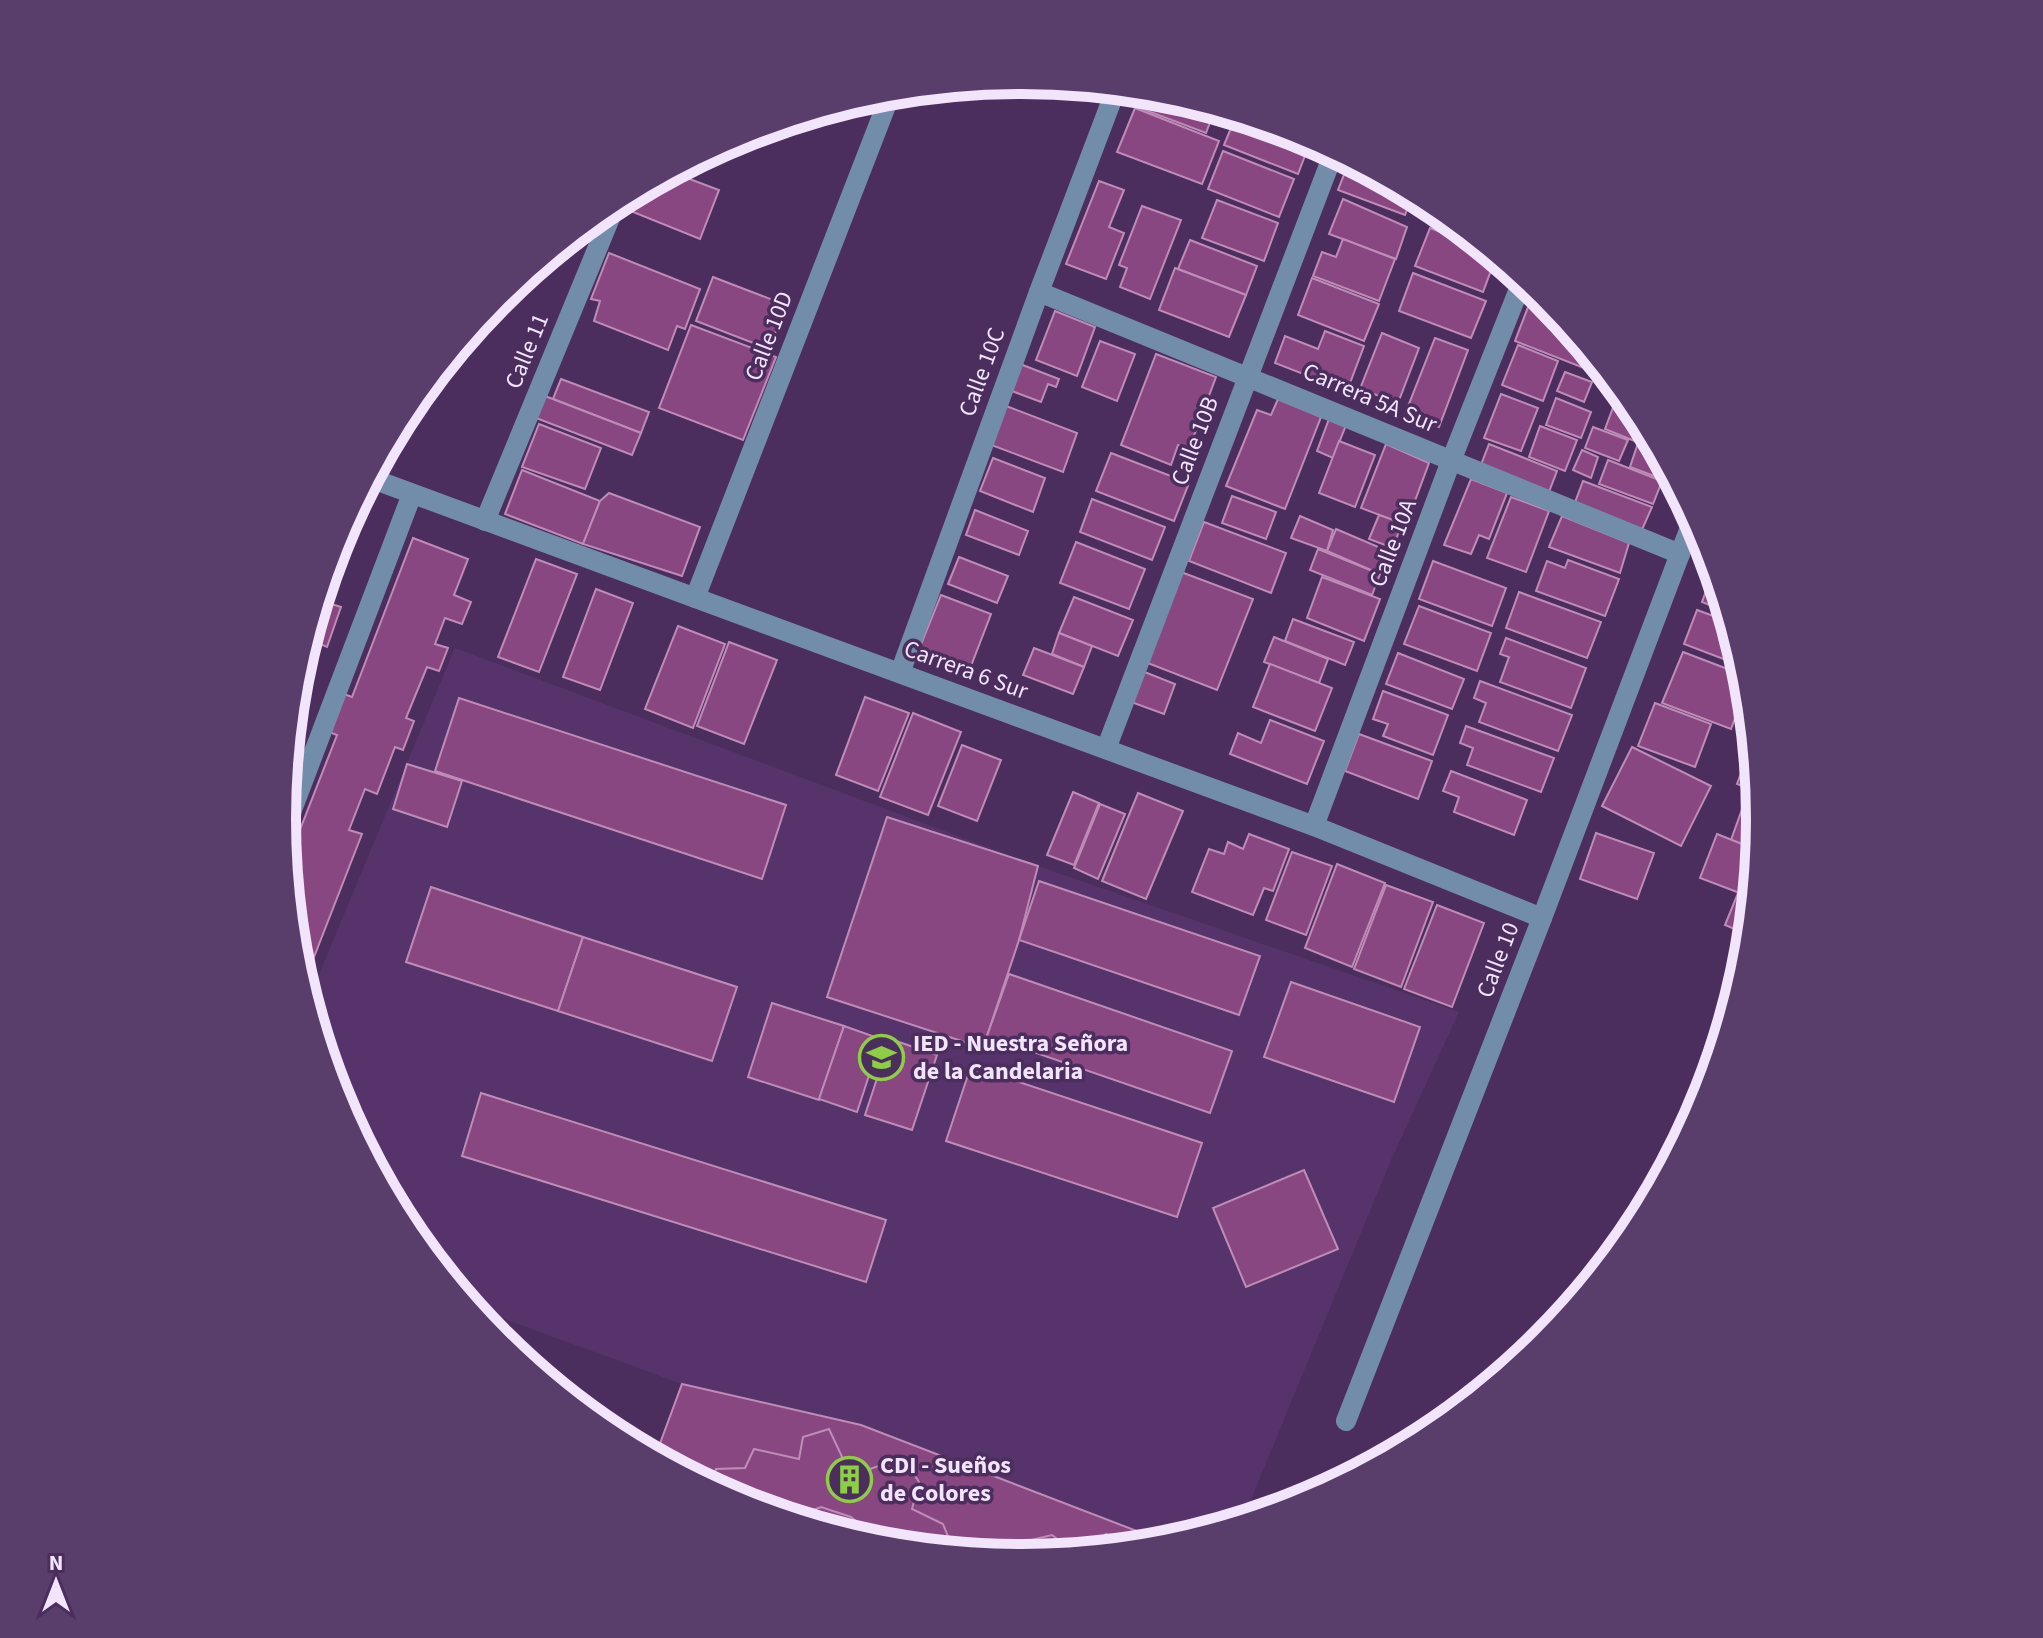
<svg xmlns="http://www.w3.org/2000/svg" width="2043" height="1638" viewBox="0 0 2043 1638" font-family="'Source Sans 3',sans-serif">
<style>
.built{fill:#56346b}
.building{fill:#894782;stroke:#bf8cb8;stroke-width:2}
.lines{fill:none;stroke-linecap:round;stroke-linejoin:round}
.minor{stroke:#728daa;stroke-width:20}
.labels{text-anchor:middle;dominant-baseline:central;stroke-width:7;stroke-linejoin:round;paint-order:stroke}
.street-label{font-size:24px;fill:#f1e4fb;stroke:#4c2e5e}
.poi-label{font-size:24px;font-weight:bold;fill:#f1e4fb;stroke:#4c2e5e;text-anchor:start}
.rim{fill:none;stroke:#f1e4fb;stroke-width:10}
</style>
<rect width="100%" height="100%" fill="#4c2e5e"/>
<path class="built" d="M455 648 1038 866 1459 1012 1391 1160 1242 1521 1168 1543 861 1425 682 1384 469 1306 407 1229 339 1101 308 1001Z"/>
<g class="building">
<path d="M1134 91 1166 94 1215 109 1206 133 1129 104Z"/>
<path d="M1135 108 1219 141 1202 184 1117 152Z"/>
<path d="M1236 116 1311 140 1298 174 1224 145Z"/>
<path d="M749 133 743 148 729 141 739 136Z"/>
<path d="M1223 151 1294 179 1279 217 1208 189Z"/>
<path d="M1349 162 1413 194 1405 215 1338 190Z"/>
<path d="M671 172 719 190 700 239 633 212 643 187Z"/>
<path d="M1099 181 1124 190 1109 227 1124 233 1106 279 1066 264Z"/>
<path d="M1343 199 1407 227 1396 259 1329 234Z"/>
<path d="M1217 200 1278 223 1264 261 1202 238Z"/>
<path d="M1142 206 1181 220 1150 299 1120 287 1127 268 1119 265Z"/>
<path d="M1438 209 1476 240 1432 224Z"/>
<path d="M1430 228 1487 250 1496 257 1483 292 1415 266Z"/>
<path d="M1343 239 1395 259 1379 301 1313 276 1322 252 1336 257Z"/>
<path d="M1190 240 1257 266 1246 295 1178 269Z"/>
<path d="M609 253 700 289 685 329 677 326 668 350 594 321 600 301 591 299Z"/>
<path d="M1175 268 1246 295 1229 337 1159 310Z"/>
<path d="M1413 273 1486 301 1471 338 1399 311Z"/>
<path d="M713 277 786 305 769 349 696 321Z"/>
<path d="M1312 278 1379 304 1364 341 1298 315Z"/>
<path d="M1535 289 1544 297 1598 362 1594 372 1515 341Z"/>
<path d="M1055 311 1095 327 1077 376 1036 360Z"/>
<path d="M691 325 776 357 743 440 659 408Z"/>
<path d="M1325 331 1364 346 1347 391 1275 363 1285 336 1318 349Z"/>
<path d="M1382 333 1419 348 1398 403 1360 389Z"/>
<path d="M1435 338 1468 350 1439 427 1405 414Z"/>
<path d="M1100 341 1135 354 1117 401 1082 387Z"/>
<path d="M1518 345 1558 361 1543 401 1502 385Z"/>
<path d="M1156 354 1216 377 1189 449 1178 445 1171 465 1121 445Z"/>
<path d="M1020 364 1059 379 1056 387 1048 384 1041 402 1009 390Z"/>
<path d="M1565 372 1592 382 1584 402 1557 391Z"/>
<path d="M561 379 649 412 641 433 553 399Z"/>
<path d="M1620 389 1636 409 1659 451 1605 429Z"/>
<path d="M1501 394 1538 408 1521 451 1484 438Z"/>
<path d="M545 396 641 433 632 455 536 418Z"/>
<path d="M1556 398 1591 412 1581 438 1546 425Z"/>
<path d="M1278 399 1321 417 1285 509 1226 486 1257 410 1271 415Z"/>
<path d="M1001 404 1077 433 1063 472 986 443Z"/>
<path d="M1329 419 1346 425 1333 458 1317 451Z"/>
<path d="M539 424 601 448 585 489 522 467Z"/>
<path d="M398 425 384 463 379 461Z"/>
<path d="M1540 426 1577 440 1565 471 1529 457Z"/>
<path d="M1593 427 1628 440 1619 461 1585 448Z"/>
<path d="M1339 441 1375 455 1355 507 1319 493Z"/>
<path d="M1638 443 1658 450 1669 470 1665 480 1630 467Z"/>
<path d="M1386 444 1429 463 1406 525 1361 508Z"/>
<path d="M1489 444 1557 471 1547 497 1479 470Z"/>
<path d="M1582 450 1598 457 1591 478 1573 470Z"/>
<path d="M1111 453 1189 483 1174 521 1096 491Z"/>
<path d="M993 458 1045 478 1033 512 980 491Z"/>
<path d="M1608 460 1662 481 1653 504 1599 484Z"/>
<path d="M522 470 600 501 583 544 505 514Z"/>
<path d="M1471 479 1507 493 1489 539 1479 535 1471 554 1444 545Z"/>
<path d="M1583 481 1652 507 1641 532 1574 505Z"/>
<path d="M609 493 700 527 682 576 583 544 600 501Z"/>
<path d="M1232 496 1276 512 1266 539 1222 523Z"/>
<path d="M1511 497 1549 511 1526 572 1487 558Z"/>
<path d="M1092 499 1165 527 1152 560 1080 532Z"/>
<path d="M975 510 1028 531 1019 555 966 535Z"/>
<path d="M1379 515 1402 523 1393 548 1369 539Z"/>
<path d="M1300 516 1333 530 1327 551 1291 538Z"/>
<path d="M1562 516 1629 543 1620 573 1549 547Z"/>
<path d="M1204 522 1286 553 1271 593 1189 561Z"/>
<path d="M1336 529 1390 552 1380 574 1327 551Z"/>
<path d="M413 538 468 559 454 595 471 602 462 624 445 618 435 644 448 648 439 671 427 667 406 718 414 721 403 750 395 747 377 794 365 789 349 830 362 834 307 975 299 972 297 963 287 863 337 735 329 732 344 694 352 697Z"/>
<path d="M1076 542 1145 569 1129 609 1060 583Z"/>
<path d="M1318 549 1380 574 1372 595 1310 570Z"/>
<path d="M959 557 1008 576 997 603 948 584Z"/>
<path d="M536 559 577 574 539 672 498 657Z"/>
<path d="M1568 560 1619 579 1605 616 1536 591 1547 561 1565 568Z"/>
<path d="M1433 561 1506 588 1492 626 1419 599Z"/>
<path d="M1714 569 1727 612 1702 602Z"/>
<path d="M1181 572 1253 599 1217 690 1145 662Z"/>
<path d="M1322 577 1380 599 1364 641 1307 618Z"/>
<path d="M596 589 633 603 600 690 563 677Z"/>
<path d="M1519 592 1601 622 1587 658 1506 628Z"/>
<path d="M941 595 991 614 971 666 920 647Z"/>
<path d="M1074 597 1133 620 1118 656 1059 633Z"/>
<path d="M328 603 341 607 327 647 313 641Z"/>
<path d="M1419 606 1491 633 1477 671 1404 644Z"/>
<path d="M1697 610 1730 622 1735 637 1726 660 1684 644Z"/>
<path d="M1293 619 1354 642 1345 665 1285 641Z"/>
<path d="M678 626 725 644 693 728 645 709Z"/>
<path d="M1059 633 1092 646 1084 667 1052 654Z"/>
<path d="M1274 637 1328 659 1319 683 1264 662Z"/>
<path d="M1506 638 1586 668 1571 708 1500 682 1509 657 1500 654Z"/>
<path d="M729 642 777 660 744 744 697 726Z"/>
<path d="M1034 648 1084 667 1073 694 1023 675Z"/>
<path d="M1683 652 1746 676 1747 686 1731 729 1662 703Z"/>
<path d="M1398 653 1464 679 1452 709 1386 684Z"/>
<path d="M302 656 309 659 301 681 296 679Z"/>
<path d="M1270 664 1332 688 1315 731 1253 707Z"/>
<path d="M1142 671 1175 684 1164 714 1131 702Z"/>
<path d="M1480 681 1572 715 1558 751 1479 722 1486 703 1474 698Z"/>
<path d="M1383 691 1448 715 1433 755 1383 736 1388 724 1373 719Z"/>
<path d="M865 697 909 713 878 791 836 775Z"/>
<path d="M459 698 786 805 762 879 435 771Z"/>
<path d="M1655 703 1711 724 1695 767 1638 746Z"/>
<path d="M913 713 961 732 928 815 880 797Z"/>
<path d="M1270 720 1324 741 1307 784 1230 754 1238 733 1261 743Z"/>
<path d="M1466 726 1554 758 1541 792 1467 765 1473 748 1460 743Z"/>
<path d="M1359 734 1432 761 1418 799 1345 771Z"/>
<path d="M962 745 1001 760 977 821 938 806Z"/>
<path d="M1632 747 1711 786 1681 846 1602 806Z"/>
<path d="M1748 755 1754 758 1758 792 1737 784Z"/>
<path d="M407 764 462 781 447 827 393 809Z"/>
<path d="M1451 771 1527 800 1514 835 1454 812 1459 797 1443 791Z"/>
<path d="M1073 792 1099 803 1074 865 1047 855Z"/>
<path d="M1138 793 1183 811 1146 899 1102 881Z"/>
<path d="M1745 801 1759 806 1760 819 1757 850 1731 840Z"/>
<path d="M1100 804 1125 814 1098 879 1074 868Z"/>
<path d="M887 817 1038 866 1019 940 983 1048 827 997Z"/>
<path d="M1596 833 1654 853 1637 899 1580 879Z"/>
<path d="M1249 834 1289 849 1273 891 1264 888 1253 915 1192 892 1209 849 1224 854 1228 842 1243 849Z"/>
<path d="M1717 834 1757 850 1753 898 1700 878Z"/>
<path d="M1292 852 1332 866 1306 935 1266 920Z"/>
<path d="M1337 864 1385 883 1352 967 1305 948Z"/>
<path d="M1039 881 1260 956 1239 1015 1019 940Z"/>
<path d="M1386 885 1433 902 1401 987 1354 969Z"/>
<path d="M431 887 583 937 558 1011 406 962Z"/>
<path d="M1738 893 1753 898 1749 935 1725 925Z"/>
<path d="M1437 905 1484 923 1452 1007 1404 989Z"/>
<path d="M583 937 737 987 712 1061 558 1011Z"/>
<path d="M1009 974 1232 1051 1210 1113 987 1036Z"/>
<path d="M1291 982 1420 1027 1394 1102 1264 1057Z"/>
<path d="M772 1003 844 1026 819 1100 748 1077Z"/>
<path d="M844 1026 881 1039 857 1112 819 1099Z"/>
<path d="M890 1039 937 1055 912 1130 865 1115Z"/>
<path d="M971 1066 1202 1143 1177 1217 946 1141Z"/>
<path d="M481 1093 886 1220 866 1282 462 1156Z"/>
<path d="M1304 1170 1338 1249 1246 1287 1213 1208Z"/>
<path d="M682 1384 861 1425 1168 1543 1021 1558 877 1544 738 1502 655 1457Z"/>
<path d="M829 1429 851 1476 903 1457 919 1482 912 1509 943 1524 954 1551 883 1544 851 1517 821 1507 792 1518 770 1511 767 1505 763 1509 738 1502 711 1487 716 1469 745 1468 754 1449 799 1459 803 1437Z"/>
<path d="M1106 1534 1137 1547 1082 1552Z"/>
<path d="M1052 1535 1075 1553 1021 1558 1006 1556V1546Z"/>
</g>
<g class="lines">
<g class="minor">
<path d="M1039 292 1680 554"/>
<path d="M370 478 1314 826 1542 918"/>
<path d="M485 521 617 201"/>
<path d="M695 598 891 93"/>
<path d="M900 673 1039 292 1116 89"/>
<path d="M1106 749 1334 152"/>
<path d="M1314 826 1451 461 1523 279"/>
<path d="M284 831 412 494"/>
<path d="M1346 1421 1542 918 1694 517"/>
</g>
</g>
<defs>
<symbol id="school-ring" viewBox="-11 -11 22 22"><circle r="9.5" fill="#4c2e5e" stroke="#8dce44" stroke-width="1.5"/><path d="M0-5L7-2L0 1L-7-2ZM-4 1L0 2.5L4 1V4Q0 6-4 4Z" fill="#8dce44"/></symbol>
<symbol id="building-ring" viewBox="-11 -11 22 22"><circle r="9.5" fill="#4c2e5e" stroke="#8dce44" stroke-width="1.5"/><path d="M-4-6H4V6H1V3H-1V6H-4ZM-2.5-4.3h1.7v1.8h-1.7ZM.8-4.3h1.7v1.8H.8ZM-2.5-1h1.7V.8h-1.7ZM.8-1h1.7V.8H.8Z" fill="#8dce44"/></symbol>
</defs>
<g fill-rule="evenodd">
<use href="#school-ring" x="856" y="1032" width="51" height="51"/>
<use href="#building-ring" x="824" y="1454" width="51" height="51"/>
</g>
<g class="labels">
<g class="street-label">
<text transform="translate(769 336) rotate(-69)">Calle 10D</text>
<text transform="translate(527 351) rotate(-68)">Calle 11</text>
<text transform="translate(982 372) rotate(-70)">Calle 10C</text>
<text transform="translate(1370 398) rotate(23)">Carrera 5A Sur</text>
<text transform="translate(1195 441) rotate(-69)">Calle 10B</text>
<text transform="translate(1393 543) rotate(-69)">Calle 10A</text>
<text transform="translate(966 670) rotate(20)">Carrera 6 Sur</text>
<text transform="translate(1498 960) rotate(-69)">Calle 10</text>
</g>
<g class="poi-label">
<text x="913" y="1043">IED - Nuestra Señora<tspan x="913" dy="28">de la Candelaria</tspan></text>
<text x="880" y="1465">CDI - Sueños<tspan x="880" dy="28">de Colores</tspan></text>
</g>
</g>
<path d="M0 0H2043V1638H0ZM296 819a725 725 0 1 1 1450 0a725 725 0 1 1-1450 0Z" fill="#593d6b" fill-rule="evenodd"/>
<path class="rim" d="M296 819a725 725 0 1 1 1450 0a725 725 0 1 1-1450 0Z"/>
<g transform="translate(56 1582)" stroke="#4c2e5e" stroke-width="6" paint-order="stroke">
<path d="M0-6L14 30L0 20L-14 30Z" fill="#f1e4fb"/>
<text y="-12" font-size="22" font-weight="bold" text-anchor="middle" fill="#f1e4fb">N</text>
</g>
</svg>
